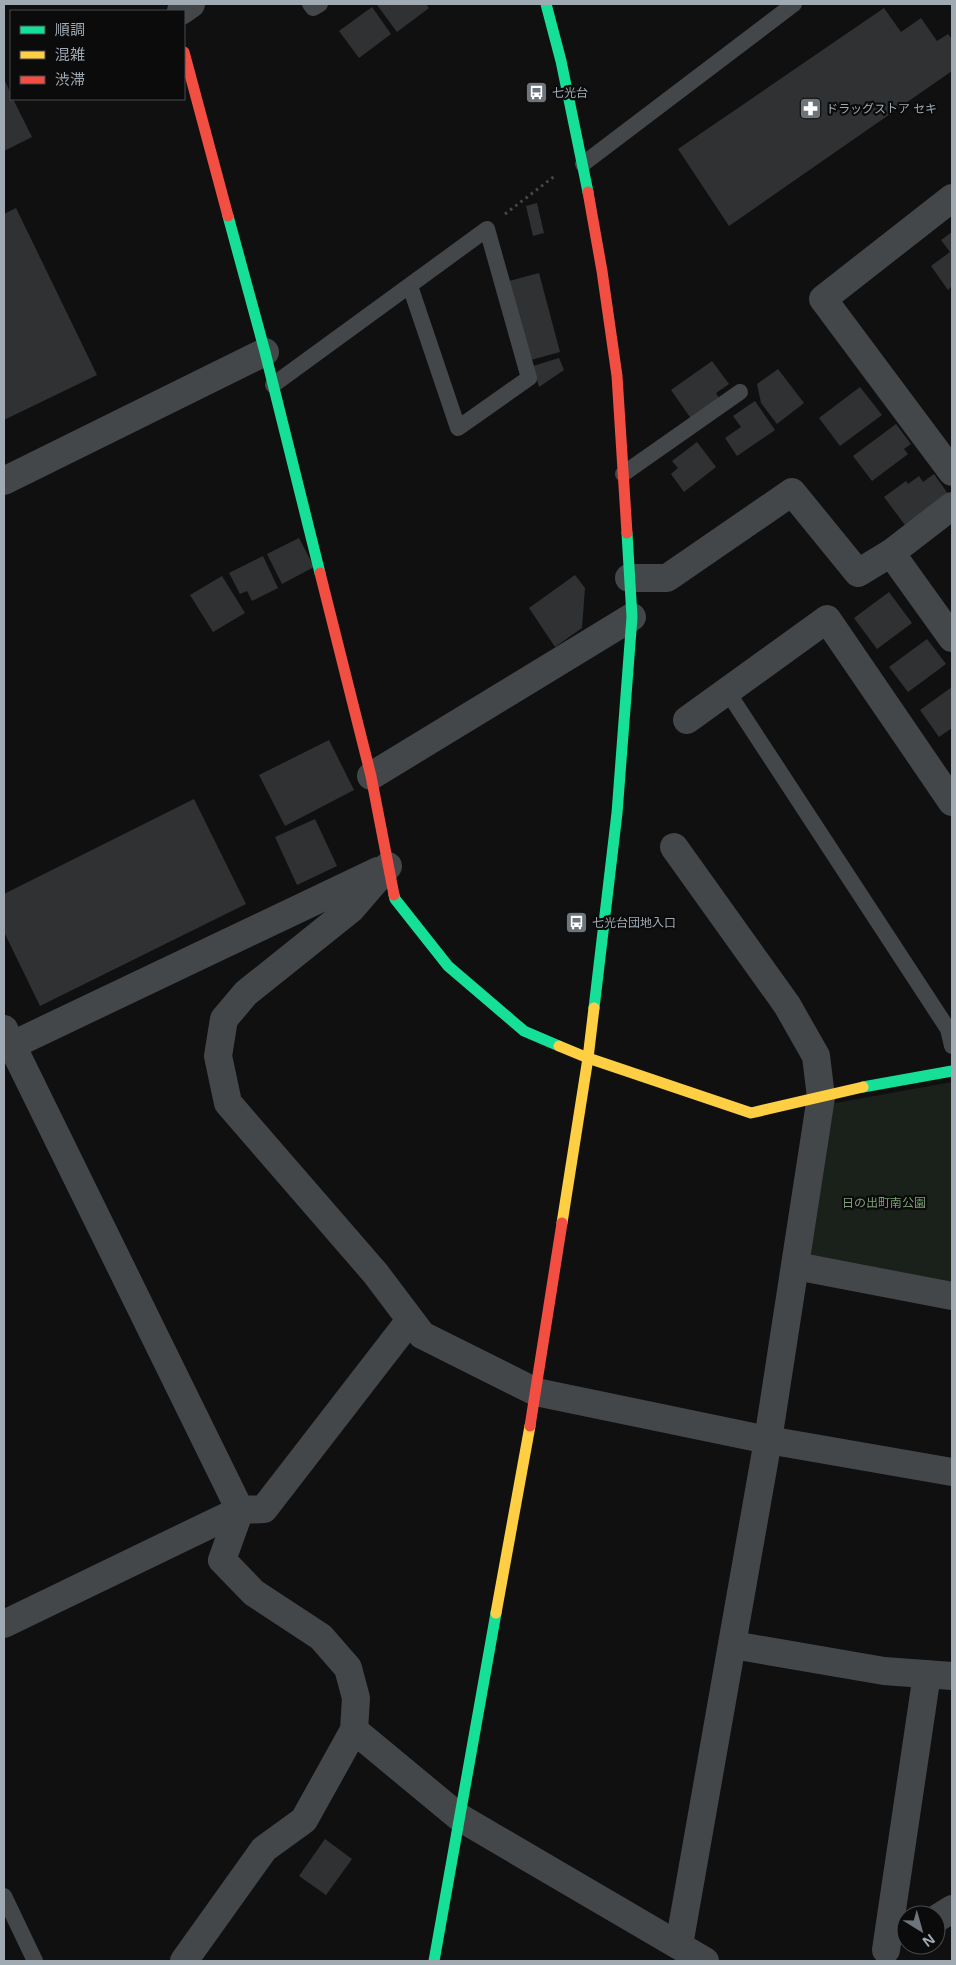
<svg xmlns="http://www.w3.org/2000/svg" width="956" height="1965" viewBox="0 0 956 1965" font-family="'Noto Sans','Noto Sans JP',sans-serif">
<style>
.green{fill:#1a211b}
.building{fill:#303133}
.lines{fill:none;stroke-linecap:round;stroke-linejoin:round}
.path{stroke:#45484b;stroke-width:3;stroke-dasharray:2.5 4;stroke-linecap:butt}
.lane{stroke:#444749;stroke-width:16}
.street{stroke:#444749;stroke-width:28}
.fast{stroke:#16e098;stroke-width:11}
.slow{stroke:#ffcf43;stroke-width:11}
.jam{stroke:#f24e42;stroke-width:11}
.labels{text-anchor:middle;dominant-baseline:central;stroke-width:4.5;stroke-linejoin:round;paint-order:stroke}
.poi-label{font-size:12px;fill:#9faab3;stroke:#0b0b0c;text-anchor:start}
.park-label{font-size:12px;fill:#7ba074;stroke:#0b0b0c}
</style>
<rect width="100%" height="100%" fill="#101011"/>
<path class="green" d="M952 1082V1287L807 1260 830 1104Z"/>
<g class="building">
<path d="M379 4H426L429 8 397 32 377 5Z"/>
<path d="M372 7 391 34 359 58 339 31Z"/>
<path d="M884 8 901 32 921 18 937 41 948 34 952 39V71L729 226 678 149Z"/>
<path d="M4 79 11 94V99H13L32 137 4 151Z"/>
<path d="M537 203 544 233 533 236 526 206Z"/>
<path d="M16 208 97 375 4 420V214Z"/>
<path d="M952 232V286L948 290 931 266 950 252 941 240Z"/>
<path d="M539 273 560 352 531 360 509 281Z"/>
<path d="M559 358 564 370 539 387 533 366Z"/>
<path d="M712 361 729 384 716 393 720 400 692 420 671 390Z"/>
<path d="M778 369 804 403 777 424 761 403 757 384Z"/>
<path d="M860 387 882 415 840 446 819 418Z"/>
<path d="M755 401 775 430 737 456 725 438 741 427 733 416Z"/>
<path d="M896 424 911 444 904 449 908 454 872 481 853 456Z"/>
<path d="M697 442 716 467 684 492 671 474 678 468 672 461Z"/>
<path d="M934 474 951 498 908 529 884 497 906 481 908 484 919 476 923 482Z"/>
<path d="M299 538 314 567 282 584 267 554Z"/>
<path d="M263 556 278 588 252 601 247 591 240 594 229 573Z"/>
<path d="M575 575 585 588 582 628 555 647 529 608Z"/>
<path d="M222 576 245 613 213 632 190 595Z"/>
<path d="M889 592 912 623 877 649 854 618Z"/>
<path d="M927 639 946 664 908 692 889 667Z"/>
<path d="M952 687V728L939 737 920 710Z"/>
<path d="M329 740 354 790 285 826 259 775Z"/>
<path d="M194 799 246 904 40 1006 4 932V894Z"/>
<path d="M315 819 337 866 297 885 275 837Z"/>
<path d="M325 1839 352 1859 326 1895 299 1876Z"/>
</g>
<g class="lines">
<path class="path" d="M505 214 556 175"/>
<g class="lane">
<path d="M310 4 313 8 320 4"/>
<path d="M583 164 794 4"/>
<path d="M273 385 487 229 529 378 458 428 410 286"/>
<path d="M623 474 740 392"/>
<path d="M727 691 948 1029 952 1046"/>
<path d="M4 1896 35 1961"/>
</g>
<g class="street">
<path d="M181 11 191 4"/>
<path d="M952 198 823 299 952 472"/>
<path d="M4 481 265 352"/>
<path d="M891 553 952 638"/>
<path d="M629 578H667L792 492 858 573 891 553 952 506"/>
<path d="M687 720 827 619 952 802"/>
<path d="M371 776 632 617"/>
<path d="M674 847 787 1005 816 1056 821 1097 768 1440 679 1945"/>
<path d="M388 866 351 909 246 993 224 1019 218 1056 228 1103 376 1274 422 1335 536 1392 768 1440 952 1472"/>
<path d="M4 1029 240 1510 222 1560 254 1593 321 1637 348 1668 356 1698 354 1730 304 1820 264 1849 184 1961"/>
<path d="M4 1049 378 871"/>
<path d="M796 1266 952 1296"/>
<path d="M4 1624 240 1510 264 1509 410 1320"/>
<path d="M733 1645 884 1671 952 1676"/>
<path d="M354 1730 459 1817 705 1961"/>
<path d="M936 1919 952 1909"/>
<path d="M886 1950 927 1674"/>
</g>
<g class="fast">
<path d="M546 4 561 61 588 192"/>
<path d="M228 216 265 352 320 573"/>
<path d="M394 895 395 899 448 966 524 1031 559 1046"/>
<path d="M594 1008 617 813 632 617 627 533"/>
<path d="M863 1087 952 1071"/>
<path d="M434 1961 496 1613"/>
</g>
<g class="slow">
<path d="M559 1046 588 1058 751 1113 863 1087"/>
<path d="M562 1223 588 1058 594 1008"/>
<path d="M496 1613 530 1426"/>
</g>
<g class="jam">
<path d="M184 52 228 216"/>
<path d="M588 192 602 271 617 376 627 533"/>
<path d="M320 573 371 776 394 895"/>
<path d="M530 1426 562 1223"/>
</g>
</g>
<defs>
<symbol id="bus-square" viewBox="-11 -11 22 22"><rect x="-9" y="-9" width="18" height="18" rx="4" fill="#6d747a" stroke="#0b0b0c"/><path d="M-5-6H5V4H4V6H2V4H-2V6H-4V4H-5ZM-3.5-4V0h7V-4ZM-3.5 1.2v1.5H-2V1.2ZM2 1.2v1.5H3.5V1.2Z" fill="#fff"/></symbol>
<symbol id="pharmacy-square" viewBox="-11 -11 22 22"><rect x="-9" y="-9" width="18" height="18" rx="4" fill="#6d747a" stroke="#0b0b0c"/><path d="M-2-6h4v4h4v4h-4v4h-4v-4h-4v-4h4Z" fill="#fff"/></symbol>
</defs>
<g fill-rule="evenodd">
<use href="#bus-square" x="524" y="80" width="25" height="25"/>
<use href="#pharmacy-square" x="798" y="96" width="25" height="25"/>
<use href="#bus-square" x="564" y="910" width="25" height="25"/>
</g>
<g class="labels">
<g class="poi-label">
<text x="552" y="92">七光台</text>
<text x="826" y="108">ドラッグストア セキ</text>
<text x="592" y="922">七光台団地入口</text>
</g>
<g class="park-label">
<text x="884" y="1202">日の出町南公園</text>
</g>
</g>
<rect width="956" height="1965" fill="none" stroke="#9faab3" stroke-width="10"/>
<rect x="10" y="10" width="175" height="90" fill="#0b0b0c" stroke="#464b4f"/>
<rect x="20" y="26" width="25" height="8" fill="#16e098" stroke="#464b4f"/>
<text x="55" y="35" font-size="15" fill="#9faab3">順調</text>
<rect x="20" y="51" width="25" height="8" fill="#ffcf43" stroke="#464b4f"/>
<text x="55" y="60" font-size="15" fill="#9faab3">混雑</text>
<rect x="20" y="76" width="25" height="8" fill="#f24e42" stroke="#464b4f"/>
<text x="55" y="85" font-size="15" fill="#9faab3">渋滞</text>
<g transform="translate(921 1930) rotate(143)"><circle r="24" fill="#0b0b0c" stroke="#464b4f"/>
<path d="M0-4L9 19L0 12L-9 19Z" fill="#6d747a"/>
<text y="-8" font-size="14" font-weight="bold" text-anchor="middle" fill="#9faab3">N</text>
</g>
</svg>
